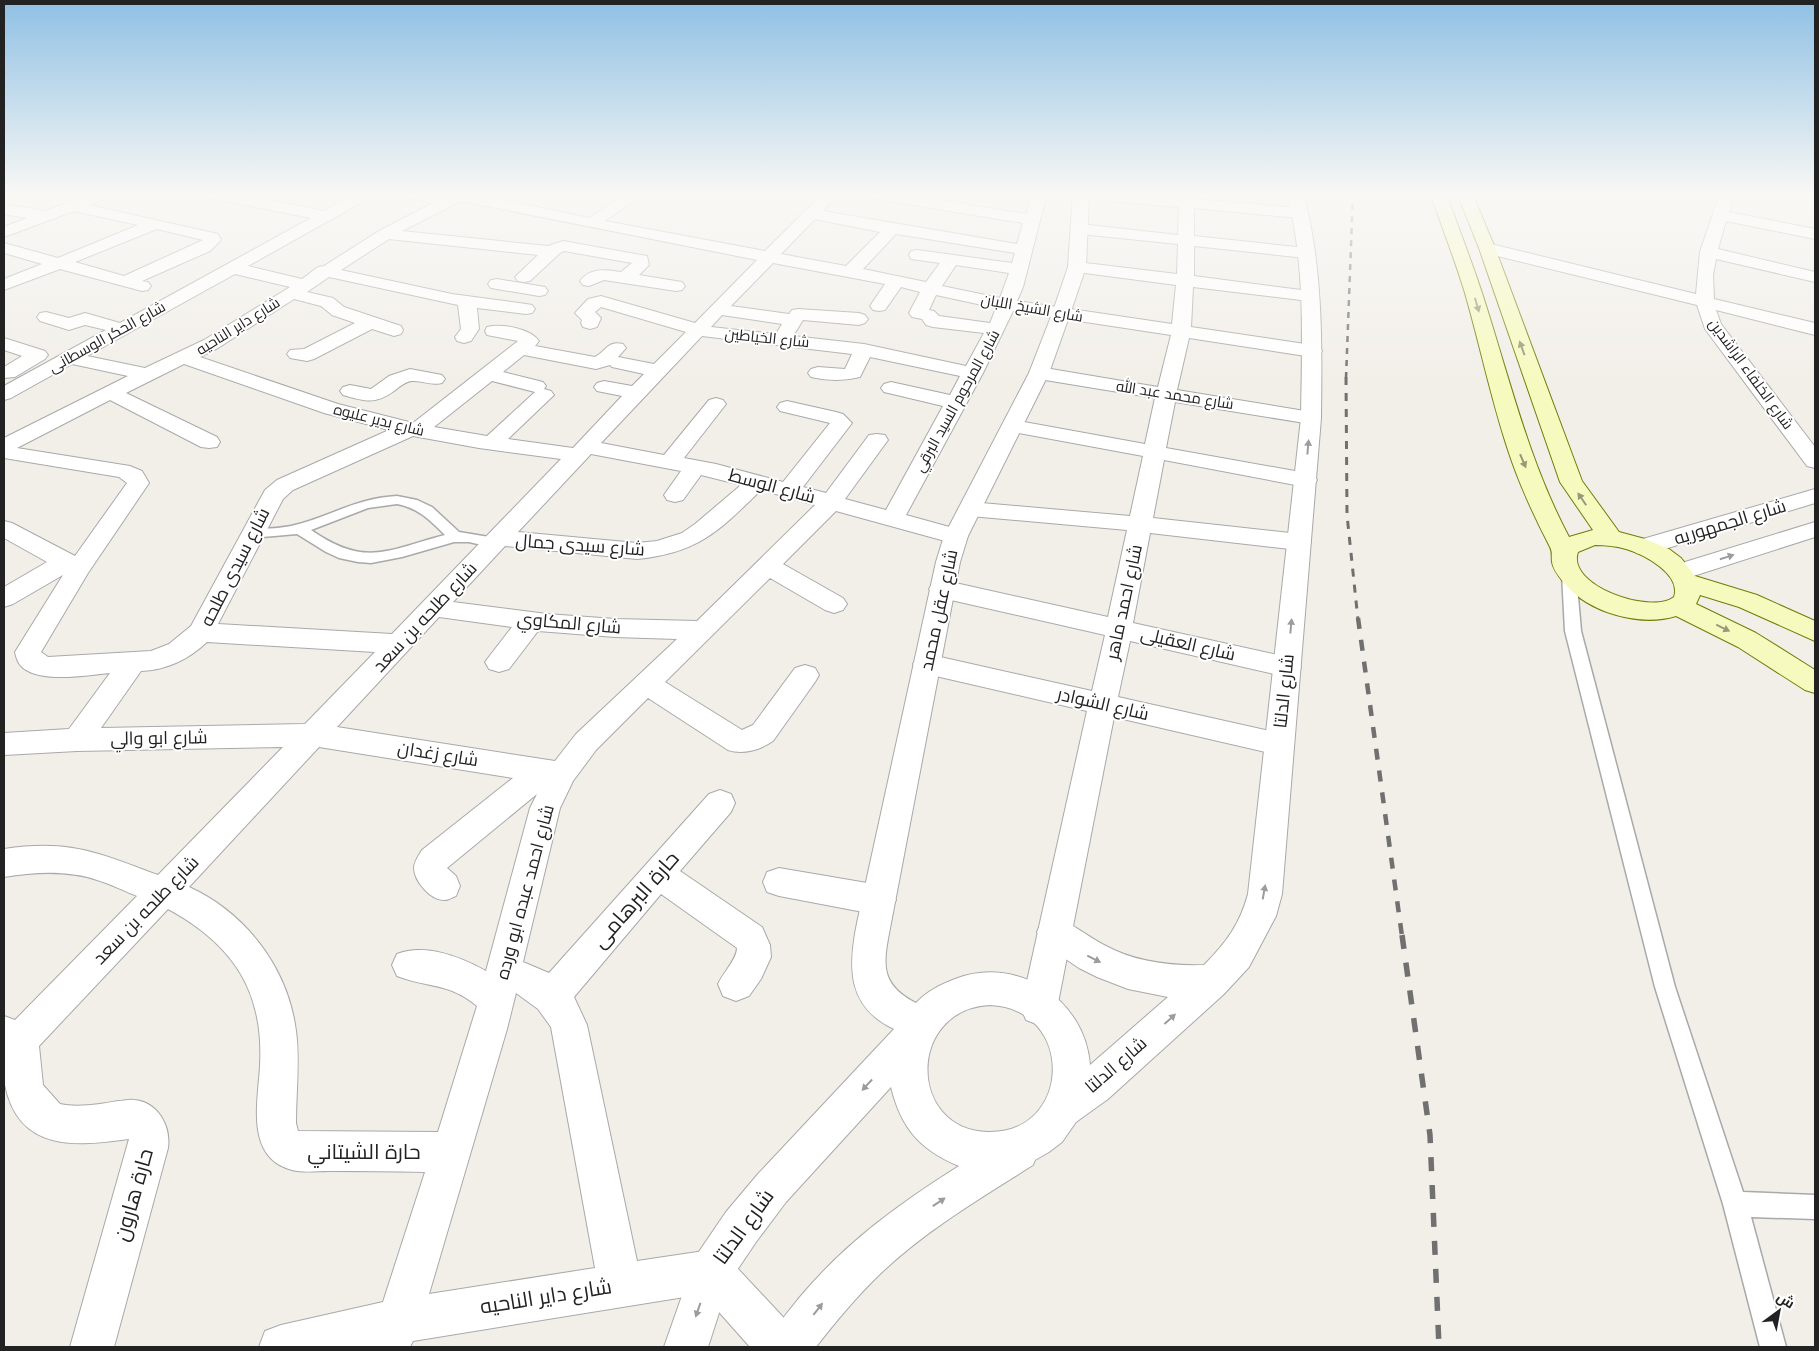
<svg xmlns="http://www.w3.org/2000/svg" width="1819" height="1351" viewBox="0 0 1819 1351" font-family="'Varela Round',Cairo,sans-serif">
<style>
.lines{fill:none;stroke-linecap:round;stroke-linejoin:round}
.service-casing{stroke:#a9a9a9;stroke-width:3}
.minor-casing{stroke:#a9a9a9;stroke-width:2}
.tertiary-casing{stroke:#a9a9a9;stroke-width:2}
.secondary-casing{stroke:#707d05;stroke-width:2}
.service{fill:#fff;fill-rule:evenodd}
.minor{fill:#fff;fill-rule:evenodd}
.tertiary{fill:#fff;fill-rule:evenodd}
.secondary{fill:#f7fabf;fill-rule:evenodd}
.rail-far3{stroke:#707070;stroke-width:2.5;stroke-dasharray:6 6;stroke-linecap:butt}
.rail-far2{stroke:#707070;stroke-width:3;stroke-dasharray:8 8;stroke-linecap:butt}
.rail-far1{stroke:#707070;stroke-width:4.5;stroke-dasharray:11 11;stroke-linecap:butt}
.rail{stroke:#707070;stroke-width:5.5;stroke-dasharray:14 14;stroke-linecap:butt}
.oneway{fill:#979978}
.oneway2{fill:#9c9c9c}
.labels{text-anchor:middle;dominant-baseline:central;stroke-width:4;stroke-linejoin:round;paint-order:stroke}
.far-street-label{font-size:15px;fill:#222;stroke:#fff}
.street-label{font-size:18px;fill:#222;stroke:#fff}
.near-street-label{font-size:21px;fill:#222;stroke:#fff}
</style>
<rect width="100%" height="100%" fill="#f2efe9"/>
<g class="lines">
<defs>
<g id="service">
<path d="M397 496 417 500 432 507 459 532 495 538 500 540 502 543 500 546 495 548 469 542H454L402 557 371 563 358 562 339 558 326 552 297 534 252 538 247 537 245 534 247 531 252 530C266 528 281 529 295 525 332 516 356 498 397 496ZM397 504C418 508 430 520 445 535 387 550 366 568 311 530L368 508Z"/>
<path d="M1569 569 1574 571 1576 574 1581 631 1675 987 1743 1192 1815 1195V1219L1751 1217 1786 1347H1760L1723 1204 1655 987 1565 631 1562 574 1564 571Z"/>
</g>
<g id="minor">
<path d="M93 193H114L112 196 89 205 218 234 221 240 210 251 142 281 148 282 151 286 148 290 142 291 60 269 4 290V279L42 264 4 253V243L58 258 138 225 74 211 4 237V227L27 218 4 214V204L45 211ZM157 229 203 240 124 276 75 262Z"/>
<path d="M203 193H234L324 211 356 193H375L373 196 248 266 302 279 318 267 324 266 379 231 433 203 400 196 398 193H430L447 196 453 193H473L589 218 627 193H645L605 221 765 251 823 193H839L823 211 1017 244 1023 223 870 198 865 196 863 193H899L1026 214 1031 193H1047L1023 287 1017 301 1172 324 1176 285 1077 272 1071 271 1068 267 1071 263 1077 262 1177 274 1178 244 1080 234 1074 232 1072 229 1074 226 1080 224 1178 235 1179 207 1073 198 1068 196 1066 193H1127L1179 198V193H1195V199L1299 208 1305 210 1307 213 1305 216 1299 218 1194 208V236L1306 248 1312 249 1314 253 1312 257 1306 258 1194 246V276L1309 291 1315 292 1318 296 1315 300 1309 301 1193 287 1191 327 1312 345 1319 347 1322 351 1319 355 1312 357 1189 338 1177 390 1311 412 1318 414 1321 418 1318 422 1311 424 1175 402 1166 448 1306 473 1314 475 1317 480 1314 485 1306 487 1164 460 1153 518 1299 534 1308 537 1311 542 1308 547 1299 550 1150 533 1133 623 1287 657 1297 660 1301 667 1297 674 1287 677 1130 641 1118 697 1279 733 1289 736 1294 744 1289 752 1279 755 1114 717 1057 1008 1052 1020 1039 1025 1026 1020 1021 1008 1087 711 927 674 917 671 913 664 917 657 927 654 1092 691 1105 635 942 598 933 595 929 589 933 583 942 580 1108 617 1127 530 970 516 962 514 958 509 962 504 970 502 1130 516 1143 456 1013 432 1006 430 1002 426 1006 422 1013 420 1145 444 1155 398 1039 379 1032 377 1029 373 1032 369 1039 367 1158 387 1171 335 1013 311 983 373 906 515 964 531 968 536 964 541 956 544 836 511 783 564 843 598 847 604 843 610 834 613 825 610 770 578 665 682 742 730 753 725 795 668 805 665 815 668 819 675 815 682 773 741C760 750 743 755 728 750L648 698 596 750 573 781 560 808 523 962 549 973 709 794 720 790 731 794 735 803 731 812 680 871 762 927 770 945 771 957 761 979 749 996 736 1001 723 996 718 984C723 973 737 959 737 948L661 894 574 997 587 1025 637 1261 711 1250 726 1256 796 1331 802 1347H750L703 1294 413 1341 410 1347H259L265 1331 281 1325 383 1302 425 1172C393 1171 362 1171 330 1171 318 1171 303 1173 292 1170 245 1158 258 1102 260 1066 261 1047 260 1027 255 1009 244 963 209 931 168 909L39 1046 43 1085 60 1104C78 1108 100 1104 118 1101 123 1101 129 1099 134 1100 158 1102 171 1126 168 1148L114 1347H70L129 1139C77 1146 19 1153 5 1085 1 1065 4 1038 4 1016L15 1020 137 896C124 891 111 884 97 880 67 870 35 872 4 877V849C69 839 99 853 158 875L283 747 77 751 4 755V733L69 729 110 673C88 675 38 684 21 666 18 663 16 657 15 652L63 575 13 604 4 607V587L47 562 4 538V521L12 523 75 556 127 483 119 477 4 458V438L128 376 72 364 11 398 4 400V386L106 330 85 325 69 330 40 321 37 317 40 313 46 312 69 318 85 313 120 323 311 218 210 198 205 196ZM461 201 757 260 695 323 601 296 588 299 575 313 582 320 581 323 583 327 590 329 597 327 601 318 595 312 601 307 686 332 654 364 618 357 626 348 623 344C608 340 606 351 595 357L535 346 539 341C531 329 502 323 487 327L485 331 487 335 518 341 413 423 338 404 200 357 218 348 294 299 321 306 332 315 355 323 304 349 290 350 287 354 290 358 307 361 314 359 372 329 394 336 401 334 403 330 401 326 344 307 333 298 307 292 329 277 458 305 461 329 455 337 457 341 464 343 471 341 479 329 477 308 526 314 532 313 535 309 532 305 526 304 452 294 341 270 389 239 538 255 515 277 518 281 524 282 530 281 560 253 564 251 632 263 621 272C606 270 590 267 580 281L583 285 589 286 604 280 676 291 682 290 685 286 682 282 639 275 649 265 647 256 641 255 563 241 548 246 402 231ZM815 219 880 232 846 266 781 254ZM896 234 1015 253 1012 263 917 250 911 251 909 255 911 259 940 263 926 282 863 269ZM773 263 885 284 870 306 873 310 879 311 885 310 901 287 920 292 909 313 912 317 922 319 926 325 933 327 984 333 966 366 864 344 793 336 803 320 859 325 865 323 868 319 865 315 859 313 798 309 792 310 789 314 731 306ZM956 265 1009 273 1000 298 942 286ZM235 274 290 287 204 340 145 368 87 356ZM936 295 996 308 990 323 939 316 934 311 929 310ZM722 315 782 324 776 334 711 327ZM702 336 852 354 845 369 818 367 811 369 808 373 811 377C828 381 844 381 860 377L870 357 960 376 950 395 891 382 884 384 881 388 884 392 943 406 886 510 845 499 888 440 885 435 877 434 869 435 826 493 803 487 852 423 843 414 836 412 787 401 780 403 777 407 780 411 830 423 783 482 716 464 684 458 726 404 723 400 716 398 709 400 664 455 601 443ZM524 355 596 369 610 365 612 367 644 374 632 386 604 381 597 383 594 387 597 391 622 396 573 448 508 439 554 395 551 391 544 389 546 386 543 382 503 372ZM184 364 324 413 389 430 277 480 265 490 191 626 169 644 151 651 48 657 41 652 88 573 149 483 142 471 130 466 17 448 110 400 201 447 209 448 217 447 220 442 217 437 126 393ZM492 381 535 392 487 436 434 427ZM413 436 479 448 561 459 392 634 218 624 283 499 293 490ZM591 454 681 471 664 495 667 500 675 502 683 500 701 475 741 485 695 524 682 533 657 541 637 543 518 532ZM761 490 815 505 697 621 615 619 547 614 453 602 505 546 637 559C698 553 719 531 761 490ZM439 617 512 627 485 662 489 669 499 672 509 669 538 631 615 637 677 639 576 734 555 761 337 727ZM207 642 375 652 305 724 101 728 141 671C167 670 189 659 207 642ZM319 747 513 778 422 850C419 855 414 862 414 868 414 881 431 901 445 900 448 900 453 897 456 896L460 886 456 876 447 868 537 794 530 808 486 971C461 957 425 943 397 954L392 965 397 976C428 988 448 982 477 1006L438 1132 298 1131 296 1123C296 1092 300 1061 296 1031 288 968 246 913 189 887ZM516 993 538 1009 551 1027 595 1268 429 1294 507 1029Z"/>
<path d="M1720 193H1736L1729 212 1815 229V239L1726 221 1718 249 1815 272V282L1716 259 1713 275 1714 299 1815 323V335L1716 310 1721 324 1815 447V468L1807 466 1705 329 1697 305 1481 252 1479 248 1481 244 1487 243 1696 294 1700 252Z"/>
<path d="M497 279 545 287 548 291 545 295 539 296 491 288 488 284 491 280Z"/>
<path d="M4 338 45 351 48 355 45 359 15 377 4 378V367L22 356 4 350Z"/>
<path d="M410 369 442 375 445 379 442 383C431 386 422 380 411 381 405 382 399 387 394 391 375 405 364 401 343 395L340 391 343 387 350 385 371 389 389 376Z"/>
<path d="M779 868 879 885 891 890 896 900 891 910 879 915 779 896 767 892 763 882 767 872Z"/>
</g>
<g id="tertiary">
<path d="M1073 193H1089L1086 267 1070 314 1049 373 968 536 960 562 891 923C884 961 877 983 916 1003 927 991 940 985 955 979 1017 955 1085 999 1090 1065L1168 997 1128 989 1097 977 1079 968 1042 943 1037 932 1042 921 1054 917C1072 923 1087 936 1104 945 1135 962 1169 966 1204 965 1226 943 1240 924 1248 894L1301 418C1302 344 1306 265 1287 193H1303C1323 265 1322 344 1321 418L1282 894 1276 916 1249 967 1224 994 1108 1099 1076 1122 1062 1142 1049 1152 1035 1160 1033 1165C981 1198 926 1230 881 1273 857 1296 836 1321 816 1347H766C774 1328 787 1313 800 1297 845 1243 900 1203 959 1166 920 1150 901 1128 891 1087L786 1202 756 1242 729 1282 708 1347H664L696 1256 726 1212 758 1174 894 1029C847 1007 848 967 857 923L936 562 944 536 1029 373 1052 314 1068 267ZM990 1005C1076 1009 1072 1134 988 1132 907 1130 907 1009 990 1005Z"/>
<path d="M1815 489V503L1645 555 1636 553 1633 547 1636 541Z"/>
<path d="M1815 522V537L1681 580 1672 578 1669 572 1672 566Z"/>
</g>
<path id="secondary" d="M1430 193H1446C1458 226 1471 260 1482 293 1509 376 1528 460 1569 537L1593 530 1560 482 1479 248 1457 193H1472L1495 248 1582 481 1619 532 1645 539 1669 549 1681 558 1695 576 1757 595 1815 621V641L1739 607 1700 595 1696 604 1756 633 1815 670V693L1805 690 1738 647 1676 616C1641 627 1589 613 1565 584 1560 578 1553 570 1552 562 1551 555 1553 553 1550 547 1534 516 1519 484 1508 450 1491 399 1480 345 1465 293 1455 260 1442 227 1430 193ZM1595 545C1605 545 1616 546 1626 549 1643 554 1682 574 1674 597 1651 615 1566 586 1578 552Z"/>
</defs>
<use href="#service" class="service-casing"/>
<use href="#minor" class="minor-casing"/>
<use href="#tertiary" class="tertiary-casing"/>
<use href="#secondary" class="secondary-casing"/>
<use href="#service" class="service"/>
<use href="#minor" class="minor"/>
<use href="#tertiary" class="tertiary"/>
<use href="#secondary" class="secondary"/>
<path class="rail-far3" d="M1346 378 1353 193"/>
<path class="rail-far2" d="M1346 377 1347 515 1358 620"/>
<path class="rail-far1" d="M1358 618 1402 936"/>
<path class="rail" d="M1402 935 1430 1135 1439 1347"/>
</g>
<defs><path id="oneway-solid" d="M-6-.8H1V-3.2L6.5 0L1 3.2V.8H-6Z" transform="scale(1.25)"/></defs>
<g class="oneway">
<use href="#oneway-solid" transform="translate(1477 305) rotate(74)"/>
<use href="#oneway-solid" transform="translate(1522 348) rotate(-110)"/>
<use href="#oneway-solid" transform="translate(1523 461) rotate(67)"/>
<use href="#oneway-solid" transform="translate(1582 499) rotate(-124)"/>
<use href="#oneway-solid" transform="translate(1723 628) rotate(26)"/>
</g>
<g class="oneway2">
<use href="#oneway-solid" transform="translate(1308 447) rotate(-85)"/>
<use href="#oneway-solid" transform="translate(1727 557) rotate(-18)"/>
<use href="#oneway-solid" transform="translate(1291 626) rotate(-85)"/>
<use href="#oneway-solid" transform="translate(1264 892) rotate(-80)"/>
<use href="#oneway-solid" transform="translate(1094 959) rotate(27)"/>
<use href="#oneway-solid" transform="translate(1170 1019) rotate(-42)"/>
<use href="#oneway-solid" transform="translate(867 1085) rotate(133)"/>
<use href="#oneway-solid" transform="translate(939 1202) rotate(-33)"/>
<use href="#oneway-solid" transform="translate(818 1309) rotate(-52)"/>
<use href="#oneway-solid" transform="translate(698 1310) rotate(109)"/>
</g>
<linearGradient id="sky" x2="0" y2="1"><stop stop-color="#8fc0e4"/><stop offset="0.51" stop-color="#f9f8f5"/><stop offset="1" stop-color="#f9f8f5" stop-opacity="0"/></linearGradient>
<rect width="1819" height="382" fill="url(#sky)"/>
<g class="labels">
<g class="far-street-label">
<text transform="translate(1032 308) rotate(10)">شارع الشيخ اللبان</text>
<text transform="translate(238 326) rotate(-32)">شارع داير الناحيه</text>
<text transform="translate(107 337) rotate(-29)">شارع الحكر الوسطانى</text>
<text transform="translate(767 338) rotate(6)">شارع الخياطين</text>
<text transform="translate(1751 374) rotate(54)">شارع الخلفاء الراشدين</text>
<text transform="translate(1175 395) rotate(9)">شارع محمد عبد الله</text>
<text transform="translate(957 401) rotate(-61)">شارع المرحوم السيد البرقي</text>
<text transform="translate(379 420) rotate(14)">شارع بدير عليوه</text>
</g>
<g class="street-label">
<text transform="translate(772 486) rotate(15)">شارع الوسط</text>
<text transform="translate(1730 522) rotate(-17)">شارع الجمهوريه</text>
<text transform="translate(580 545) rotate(4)">شارع سيدى جمال</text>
<text transform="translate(235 567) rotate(-63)">شارع سيدى طلحه</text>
<text transform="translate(1124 602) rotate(-78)">شارع احمد ماهر</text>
<text transform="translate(939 610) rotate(-78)">شارع عقل محمد</text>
<text transform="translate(425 617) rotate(-47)">شارع طلحه بن سعد</text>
<text transform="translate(569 623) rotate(5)">شارع المكاوي</text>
<text transform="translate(1188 644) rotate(13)">شارع العقيلى</text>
<text transform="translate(1284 691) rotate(-84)">شارع الدلتا</text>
<text transform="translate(1103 704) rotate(13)">شارع الشوادر</text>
<text transform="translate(159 738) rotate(-1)">شارع ابو والي</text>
<text transform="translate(438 754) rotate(9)">شارع زغدان</text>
<text transform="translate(525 892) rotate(-75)">شارع احمد عبده ابو ورده</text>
<text transform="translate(146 910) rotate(-46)">شارع طلحه بن سعد</text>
<text transform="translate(1116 1065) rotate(-41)">شارع الدلتا</text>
</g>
<g class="near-street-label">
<text transform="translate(636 900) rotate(-49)">حارة البرهامى</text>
<text x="364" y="1152">حارة الشيتاني</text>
<text transform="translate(134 1195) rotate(-74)">حارة هارون</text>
<text transform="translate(744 1227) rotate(-54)">شارع الدلتا</text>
<text transform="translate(546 1297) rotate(-9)">شارع داير الناحيه</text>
</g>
</g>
<rect width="1819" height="1351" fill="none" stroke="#222222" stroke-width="10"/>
<g transform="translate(1779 1311) rotate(32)" stroke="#ffffff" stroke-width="4" paint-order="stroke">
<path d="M0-4L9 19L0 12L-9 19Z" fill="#222222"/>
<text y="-8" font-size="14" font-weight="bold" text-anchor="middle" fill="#222222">ش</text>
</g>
</svg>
